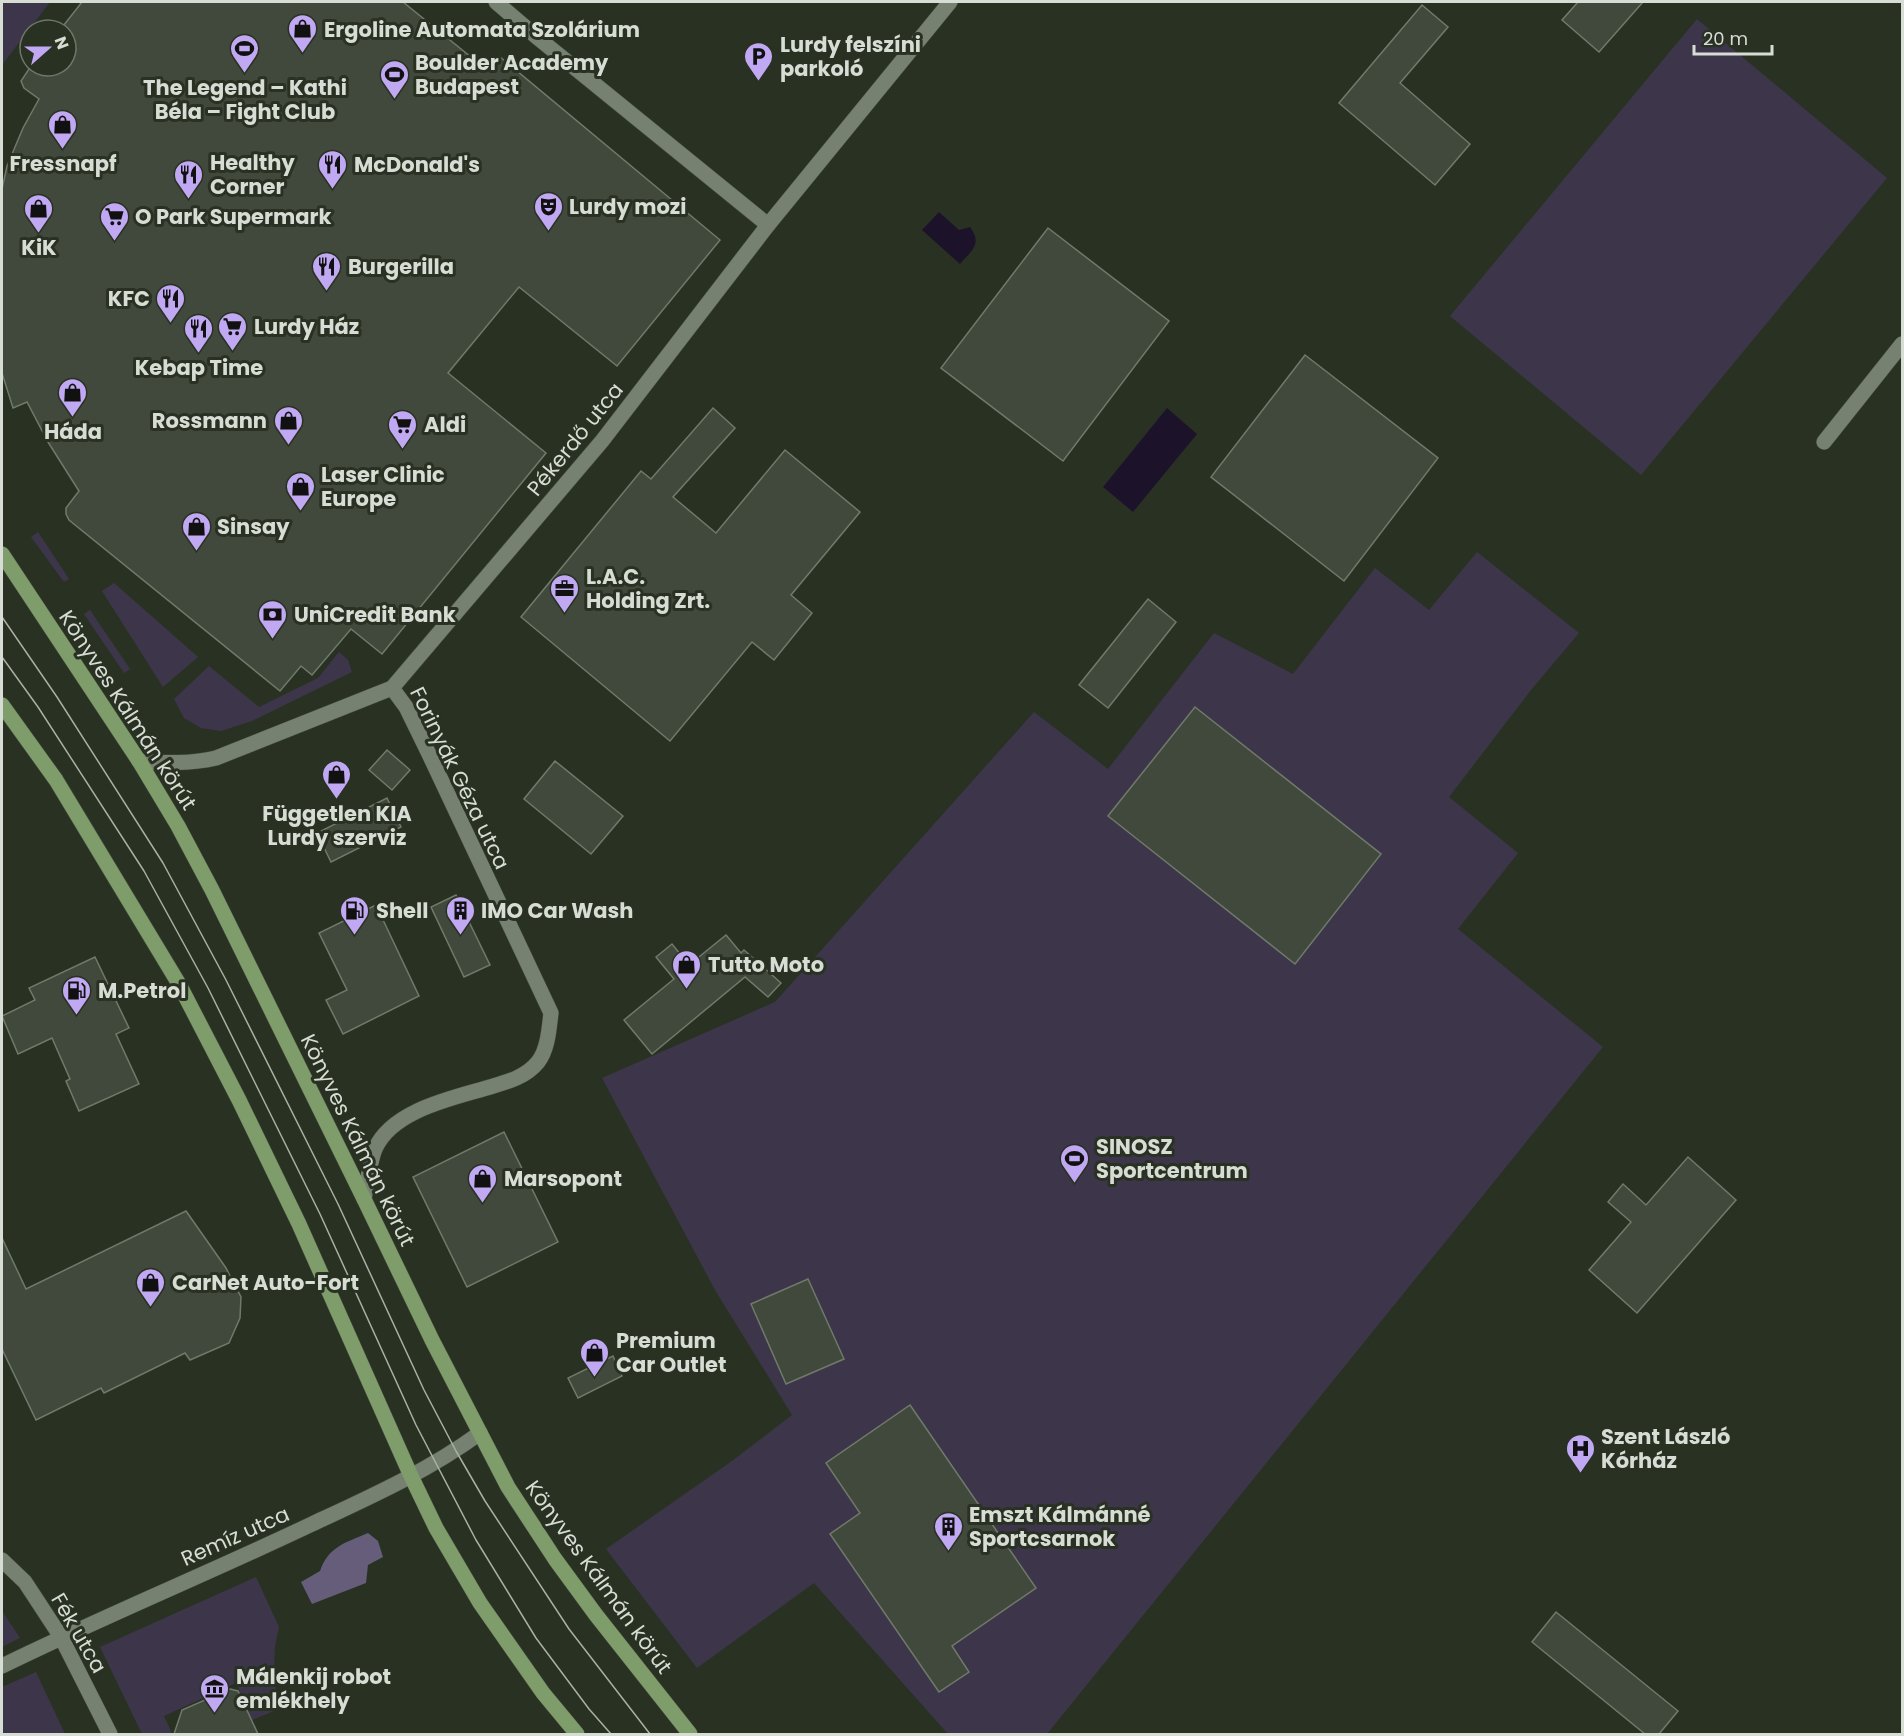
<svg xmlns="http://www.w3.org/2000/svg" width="1904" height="1736" viewBox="0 0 1904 1736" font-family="Poppins,sans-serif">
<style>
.green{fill:#3d364a}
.forest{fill:#655d79}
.water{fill:#1c132b}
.building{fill:#40493b;stroke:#707a6b;stroke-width:1.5}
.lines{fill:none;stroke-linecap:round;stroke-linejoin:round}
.minor-casing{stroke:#444c40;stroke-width:16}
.primary-casing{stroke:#444c40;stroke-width:16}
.minor{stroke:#778171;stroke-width:15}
.primary{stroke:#7e9d6a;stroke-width:15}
.tram{stroke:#a9b0a5;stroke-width:1.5}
.labels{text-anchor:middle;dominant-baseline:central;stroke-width:6;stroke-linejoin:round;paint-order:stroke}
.poi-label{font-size:21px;font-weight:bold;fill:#d7ddd4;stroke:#293123;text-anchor:start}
.street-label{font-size:21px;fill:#d7ddd4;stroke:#293123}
</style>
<rect width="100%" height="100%" fill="#293123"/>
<g class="green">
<path d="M2 2H50L2 65Z"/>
<path d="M1697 19 1887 178 1641 475 1450 316Z"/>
<path d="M38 532 69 579 64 582 31 537Z"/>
<path d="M1477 552 1579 633 1531 690 1449 797 1518 853 1458 929 1603 1047 1047 1734H948L814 1583 697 1668 606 1549 732 1461 792 1415 715 1290 602 1078 775 1002 1034 712 1108 769 1214 633 1293 674 1375 568 1429 610Z"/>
<path d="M114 583 198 657 163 687 102 591Z"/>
<path d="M90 610 130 669 124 673 84 614Z"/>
<path d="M339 652 348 660 352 672 252 721 221 731 201 728 184 718 174 699 209 666 259 707 318 678Z"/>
<path d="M256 1577 279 1627 275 1646 274 1669 276 1688 281 1708 252 1720 236 1683 164 1716 172 1734H142L100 1647Z"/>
<path d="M2 1611 20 1638 2 1647Z"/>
<path d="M36 1672 65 1734H2V1687Z"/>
</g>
<path class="forest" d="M368 1533 378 1541 383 1557 368 1565 366 1583 312 1604 301 1582 320 1571C329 1546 345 1543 368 1533Z"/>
<g class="water">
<path d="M939 212 959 230 970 227C983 244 971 251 960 264L922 230Z"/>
<path d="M1167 408 1197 434 1133 512 1103 487Z"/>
</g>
<g class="building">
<path d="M82 2H403L487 70 499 56 720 240 617 366 519 287 448 373 546 453 382 654 351 629 312 675 301 666 280 691 69 520 66 514V508L79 491 48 442 27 402 13 408 2 373V189L7 166 23 128 39 99 24 88 21 81 31 66H66V30H60Z"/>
<path d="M1578 2H1643L1599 52 1562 20Z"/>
<path d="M1422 5 1448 27 1400 83 1470 144 1435 185 1339 103Z"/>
<path d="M1048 228 1169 321 1063 461 941 368Z"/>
<path d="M1305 355 1438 458 1344 581 1211 477Z"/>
<path d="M713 408 735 428 673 497 716 533 785 450 860 512 791 595 812 613 774 660 752 642 670 741 521 617 641 471 651 479Z"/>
<path d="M1148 599 1176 622 1108 708 1079 685Z"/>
<path d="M1195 707 1381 854 1295 964 1108 816Z"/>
<path d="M387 750 410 770 392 790 369 770Z"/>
<path d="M555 761 623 816 591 854 524 799Z"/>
<path d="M387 798 401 827 331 862 317 833Z"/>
<path d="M456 895 490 965 464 977 431 907Z"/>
<path d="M376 905 419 996 343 1034 326 1000 347 990 319 933Z"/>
<path d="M726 935 741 953 744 950 781 983 768 997 745 977 652 1054 624 1020 674 979 656 957 672 944 689 965Z"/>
<path d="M95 957 129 1028 116 1034 139 1084 79 1111 66 1081 70 1079 52 1038 18 1054 2 1016 35 1000 29 988Z"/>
<path d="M504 1132 558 1242 467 1287 413 1177Z"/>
<path d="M1688 1157 1736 1200 1637 1313 1589 1270 1631 1222 1608 1202 1623 1184 1646 1205Z"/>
<path d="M186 1211 226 1268 241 1297 240 1318 229 1343 190 1360 185 1353 104 1393 101 1388 36 1420 2 1349V1238L26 1289Z"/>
<path d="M808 1279 844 1359 786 1384 751 1304Z"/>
<path d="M613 1356 622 1376 578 1398 568 1378Z"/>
<path d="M910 1405 1036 1588 952 1646 969 1672 939 1692 830 1534 860 1513 826 1463Z"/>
<path d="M1556 1612 1678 1711 1659 1734H1645L1532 1642Z"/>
<path d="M230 1689 238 1691 258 1734H174L182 1710Z"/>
</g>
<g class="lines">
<defs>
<g id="minor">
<path d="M496 2 538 38 768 225"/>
<path d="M1824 442 1902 344"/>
<path d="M139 761C166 763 190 764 216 758L392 688 602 441 768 225 950 2"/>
<path d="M364 1199C367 1185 370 1161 375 1149 392 1110 453 1098 490 1087 507 1082 526 1077 538 1062 548 1049 549 1029 551 1013L429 754 406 707 392 688"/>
<path d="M2 1560 25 1582 61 1637 110 1734"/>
<path d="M2 1666C104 1616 209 1573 312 1524 370 1497 428 1471 480 1433"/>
</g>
<g id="primary">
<path d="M2 554 139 761 178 826 212 890 364 1199 432 1340 508 1487 555 1559 596 1615 690 1734"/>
<path d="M2 705 56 780 179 984 239 1100 299 1224 411 1476 436 1528 480 1603 543 1693 577 1734"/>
</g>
</defs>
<use href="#minor" class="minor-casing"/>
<use href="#primary" class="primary-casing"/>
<use href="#minor" class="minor"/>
<use href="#primary" class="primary"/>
<g class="tram">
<path d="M2 617 57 697 163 863 226 980 338 1204 424 1390 456 1451 485 1501 569 1629 650 1734"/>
<path d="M2 657 38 707 144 871 208 988 320 1214 416 1425 476 1540 536 1638 589 1709 611 1734"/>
</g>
</g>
<defs>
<symbol id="shop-pin" viewBox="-11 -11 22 30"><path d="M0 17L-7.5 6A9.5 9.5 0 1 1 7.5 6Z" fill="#c0a8f3" stroke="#293123"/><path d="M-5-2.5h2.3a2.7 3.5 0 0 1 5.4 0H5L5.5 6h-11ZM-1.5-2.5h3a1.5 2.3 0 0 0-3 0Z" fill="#111"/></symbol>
<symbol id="stadium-pin" viewBox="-11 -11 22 30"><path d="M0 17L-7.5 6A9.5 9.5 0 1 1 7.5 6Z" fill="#c0a8f3" stroke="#293123"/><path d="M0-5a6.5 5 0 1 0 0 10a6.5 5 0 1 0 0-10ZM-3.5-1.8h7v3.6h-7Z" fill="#111"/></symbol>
<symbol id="parking-pin" viewBox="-11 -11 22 30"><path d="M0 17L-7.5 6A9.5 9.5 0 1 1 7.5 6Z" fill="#c0a8f3" stroke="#293123"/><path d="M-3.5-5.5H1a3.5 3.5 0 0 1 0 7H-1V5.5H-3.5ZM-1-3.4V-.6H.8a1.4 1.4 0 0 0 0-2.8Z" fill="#111"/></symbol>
<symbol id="restaurant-pin" viewBox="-11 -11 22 30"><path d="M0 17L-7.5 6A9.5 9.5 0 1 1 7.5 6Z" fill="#c0a8f3" stroke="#293123"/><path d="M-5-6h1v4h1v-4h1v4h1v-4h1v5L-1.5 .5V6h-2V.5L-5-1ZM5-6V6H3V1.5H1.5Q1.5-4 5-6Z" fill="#111"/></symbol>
<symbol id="theatre-pin" viewBox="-11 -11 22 30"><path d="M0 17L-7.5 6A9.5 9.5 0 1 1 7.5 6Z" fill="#c0a8f3" stroke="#293123"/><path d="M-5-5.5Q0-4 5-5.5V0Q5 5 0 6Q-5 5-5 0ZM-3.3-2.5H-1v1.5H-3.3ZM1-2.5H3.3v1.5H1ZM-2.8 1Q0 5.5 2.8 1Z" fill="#111"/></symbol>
<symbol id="supermarket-pin" viewBox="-11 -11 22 30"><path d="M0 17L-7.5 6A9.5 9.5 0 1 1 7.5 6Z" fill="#c0a8f3" stroke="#293123"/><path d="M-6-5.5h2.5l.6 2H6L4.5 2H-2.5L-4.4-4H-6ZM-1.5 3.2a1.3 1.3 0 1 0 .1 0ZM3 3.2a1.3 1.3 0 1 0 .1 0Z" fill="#111"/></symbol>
<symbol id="office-pin" viewBox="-11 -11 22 30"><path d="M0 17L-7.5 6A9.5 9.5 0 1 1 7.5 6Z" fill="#c0a8f3" stroke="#293123"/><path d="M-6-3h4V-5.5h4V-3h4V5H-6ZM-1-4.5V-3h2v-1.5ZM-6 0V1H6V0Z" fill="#111"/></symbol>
<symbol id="bank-pin" viewBox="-11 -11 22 30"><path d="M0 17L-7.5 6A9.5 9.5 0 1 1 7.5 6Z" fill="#c0a8f3" stroke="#293123"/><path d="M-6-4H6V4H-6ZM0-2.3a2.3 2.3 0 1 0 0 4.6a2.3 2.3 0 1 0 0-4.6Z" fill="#111"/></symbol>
<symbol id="fuel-pin" viewBox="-11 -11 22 30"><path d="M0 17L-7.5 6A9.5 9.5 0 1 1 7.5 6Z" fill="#c0a8f3" stroke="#293123"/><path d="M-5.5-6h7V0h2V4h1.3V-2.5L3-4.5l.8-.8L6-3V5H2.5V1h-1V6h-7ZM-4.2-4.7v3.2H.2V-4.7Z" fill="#111"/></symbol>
<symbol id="building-pin" viewBox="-11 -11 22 30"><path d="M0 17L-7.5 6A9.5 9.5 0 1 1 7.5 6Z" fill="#c0a8f3" stroke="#293123"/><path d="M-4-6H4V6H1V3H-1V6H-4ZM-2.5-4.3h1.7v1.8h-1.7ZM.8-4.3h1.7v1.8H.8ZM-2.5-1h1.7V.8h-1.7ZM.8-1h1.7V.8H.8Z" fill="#111"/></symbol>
<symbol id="hospital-pin" viewBox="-11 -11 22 30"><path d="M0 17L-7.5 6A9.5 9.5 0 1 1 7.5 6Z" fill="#c0a8f3" stroke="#293123"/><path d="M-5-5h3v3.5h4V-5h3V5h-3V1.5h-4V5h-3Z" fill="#111"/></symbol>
<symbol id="museum-pin" viewBox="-11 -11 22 30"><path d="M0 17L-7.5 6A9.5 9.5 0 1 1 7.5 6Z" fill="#c0a8f3" stroke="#293123"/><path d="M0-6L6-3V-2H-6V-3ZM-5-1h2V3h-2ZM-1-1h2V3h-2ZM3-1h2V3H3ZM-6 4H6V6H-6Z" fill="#111"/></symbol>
</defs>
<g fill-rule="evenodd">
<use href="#shop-pin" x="286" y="12" width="33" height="45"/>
<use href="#stadium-pin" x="228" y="32" width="33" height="45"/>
<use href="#parking-pin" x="742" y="40" width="33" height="45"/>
<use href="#stadium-pin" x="378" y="58" width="33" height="45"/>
<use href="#shop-pin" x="46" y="108" width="33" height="45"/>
<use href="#restaurant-pin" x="316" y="148" width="33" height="45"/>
<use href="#restaurant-pin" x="172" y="158" width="33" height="45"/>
<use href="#theatre-pin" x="532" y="190" width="33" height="45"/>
<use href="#shop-pin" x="22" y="192" width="33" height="45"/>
<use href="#supermarket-pin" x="98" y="200" width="33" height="45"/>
<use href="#restaurant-pin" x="310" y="250" width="33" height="45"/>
<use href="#restaurant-pin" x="154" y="282" width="33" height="45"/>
<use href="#supermarket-pin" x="216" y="310" width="33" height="45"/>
<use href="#restaurant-pin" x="182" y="312" width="33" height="45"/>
<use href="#shop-pin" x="56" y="376" width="33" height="45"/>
<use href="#shop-pin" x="272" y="404" width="33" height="45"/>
<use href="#supermarket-pin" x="386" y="408" width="33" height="45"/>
<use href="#shop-pin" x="284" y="470" width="33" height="45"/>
<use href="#shop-pin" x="180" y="510" width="33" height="45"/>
<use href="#office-pin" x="548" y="572" width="33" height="45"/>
<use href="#bank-pin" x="256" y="598" width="33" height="45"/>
<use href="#shop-pin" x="320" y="758" width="33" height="45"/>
<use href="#fuel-pin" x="338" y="894" width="33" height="45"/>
<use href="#building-pin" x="444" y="894" width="33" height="45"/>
<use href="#shop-pin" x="670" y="948" width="33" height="45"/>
<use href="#fuel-pin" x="60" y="974" width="33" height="45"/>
<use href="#stadium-pin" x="1058" y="1142" width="33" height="45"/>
<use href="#shop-pin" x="466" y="1162" width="33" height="45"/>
<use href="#shop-pin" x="134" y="1266" width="33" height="45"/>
<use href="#shop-pin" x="578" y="1336" width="33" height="45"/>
<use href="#hospital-pin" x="1564" y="1432" width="33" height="45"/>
<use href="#building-pin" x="932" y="1510" width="33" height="45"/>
<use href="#museum-pin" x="198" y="1672" width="33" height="45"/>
</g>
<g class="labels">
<g class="poi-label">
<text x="324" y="29">Ergoline Automata Szolárium</text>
<text x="780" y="44">Lurdy felszíni<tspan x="780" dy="24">parkoló</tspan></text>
<text x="415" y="62">Boulder Academy<tspan x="415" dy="24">Budapest</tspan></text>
<text x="245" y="87" text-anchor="middle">The Legend – Kathi<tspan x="245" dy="24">Béla – Fight Club</tspan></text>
<text x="210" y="162">Healthy<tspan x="210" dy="24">Corner</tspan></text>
<text x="63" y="163" text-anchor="middle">Fressnapf</text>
<text x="354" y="164">McDonald's</text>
<text x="569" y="206">Lurdy mozi</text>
<text x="135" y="216">O Park Supermark</text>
<text x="39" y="247" text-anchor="middle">KiK</text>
<text x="348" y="266">Burgerilla</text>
<text x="150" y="298" text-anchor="end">KFC</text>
<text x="254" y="326">Lurdy Ház</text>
<text x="199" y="367" text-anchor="middle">Kebap Time</text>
<text x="267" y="420" text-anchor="end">Rossmann</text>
<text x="424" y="424">Aldi</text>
<text x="73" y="431" text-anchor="middle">Háda</text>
<text x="321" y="474">Laser Clinic<tspan x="321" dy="24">Europe</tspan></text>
<text x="217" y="526">Sinsay</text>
<text x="586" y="576">L.A.C.<tspan x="586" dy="24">Holding Zrt.</tspan></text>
<text x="294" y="614">UniCredit Bank</text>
<text x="337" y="813" text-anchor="middle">Független KIA<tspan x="337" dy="24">Lurdy szerviz</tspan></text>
<text x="376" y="910">Shell</text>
<text x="481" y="910">IMO Car Wash</text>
<text x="708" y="964">Tutto Moto</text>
<text x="98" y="990">M.Petrol</text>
<text x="1096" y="1146">SINOSZ<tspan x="1096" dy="24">Sportcentrum</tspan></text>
<text x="504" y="1178">Marsopont</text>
<text x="172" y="1282">CarNet Auto-Fort</text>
<text x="616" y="1340">Premium<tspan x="616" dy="24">Car Outlet</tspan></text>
<text x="1601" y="1436">Szent László<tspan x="1601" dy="24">Kórház</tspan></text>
<text x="969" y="1514">Emszt Kálmánné<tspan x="969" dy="24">Sportcsarnok</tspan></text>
<text x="236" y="1676">Málenkij robot<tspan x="236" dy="24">emlékhely</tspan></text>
</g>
<g class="street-label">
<text transform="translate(575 439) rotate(-51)">Pékerdő utca</text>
<text transform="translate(128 710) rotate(57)">Könyves Kálmán körút</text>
<text transform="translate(460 778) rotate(64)">Forinyák Géza utca</text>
<text transform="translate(358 1140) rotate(64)">Könyves Kálmán körút</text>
<text transform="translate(235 1536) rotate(-24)">Remíz utca</text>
<text transform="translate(599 1577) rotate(54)">Könyves Kálmán körút</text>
<text transform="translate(79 1633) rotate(60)">Fék utca</text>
</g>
</g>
<rect width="1904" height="1736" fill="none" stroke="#d7ddd4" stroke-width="6"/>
<g transform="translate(48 48) rotate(69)"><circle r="28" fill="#293123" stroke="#6f766a" stroke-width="1.5"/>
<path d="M0-4.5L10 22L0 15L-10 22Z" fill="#c0a8f3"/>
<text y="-9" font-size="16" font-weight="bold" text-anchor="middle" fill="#d7ddd4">N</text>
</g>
<path d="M1694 45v9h78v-9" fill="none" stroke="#d7ddd4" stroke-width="3"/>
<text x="1703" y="45" font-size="18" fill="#d7ddd4" stroke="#293123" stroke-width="4.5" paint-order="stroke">20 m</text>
</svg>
